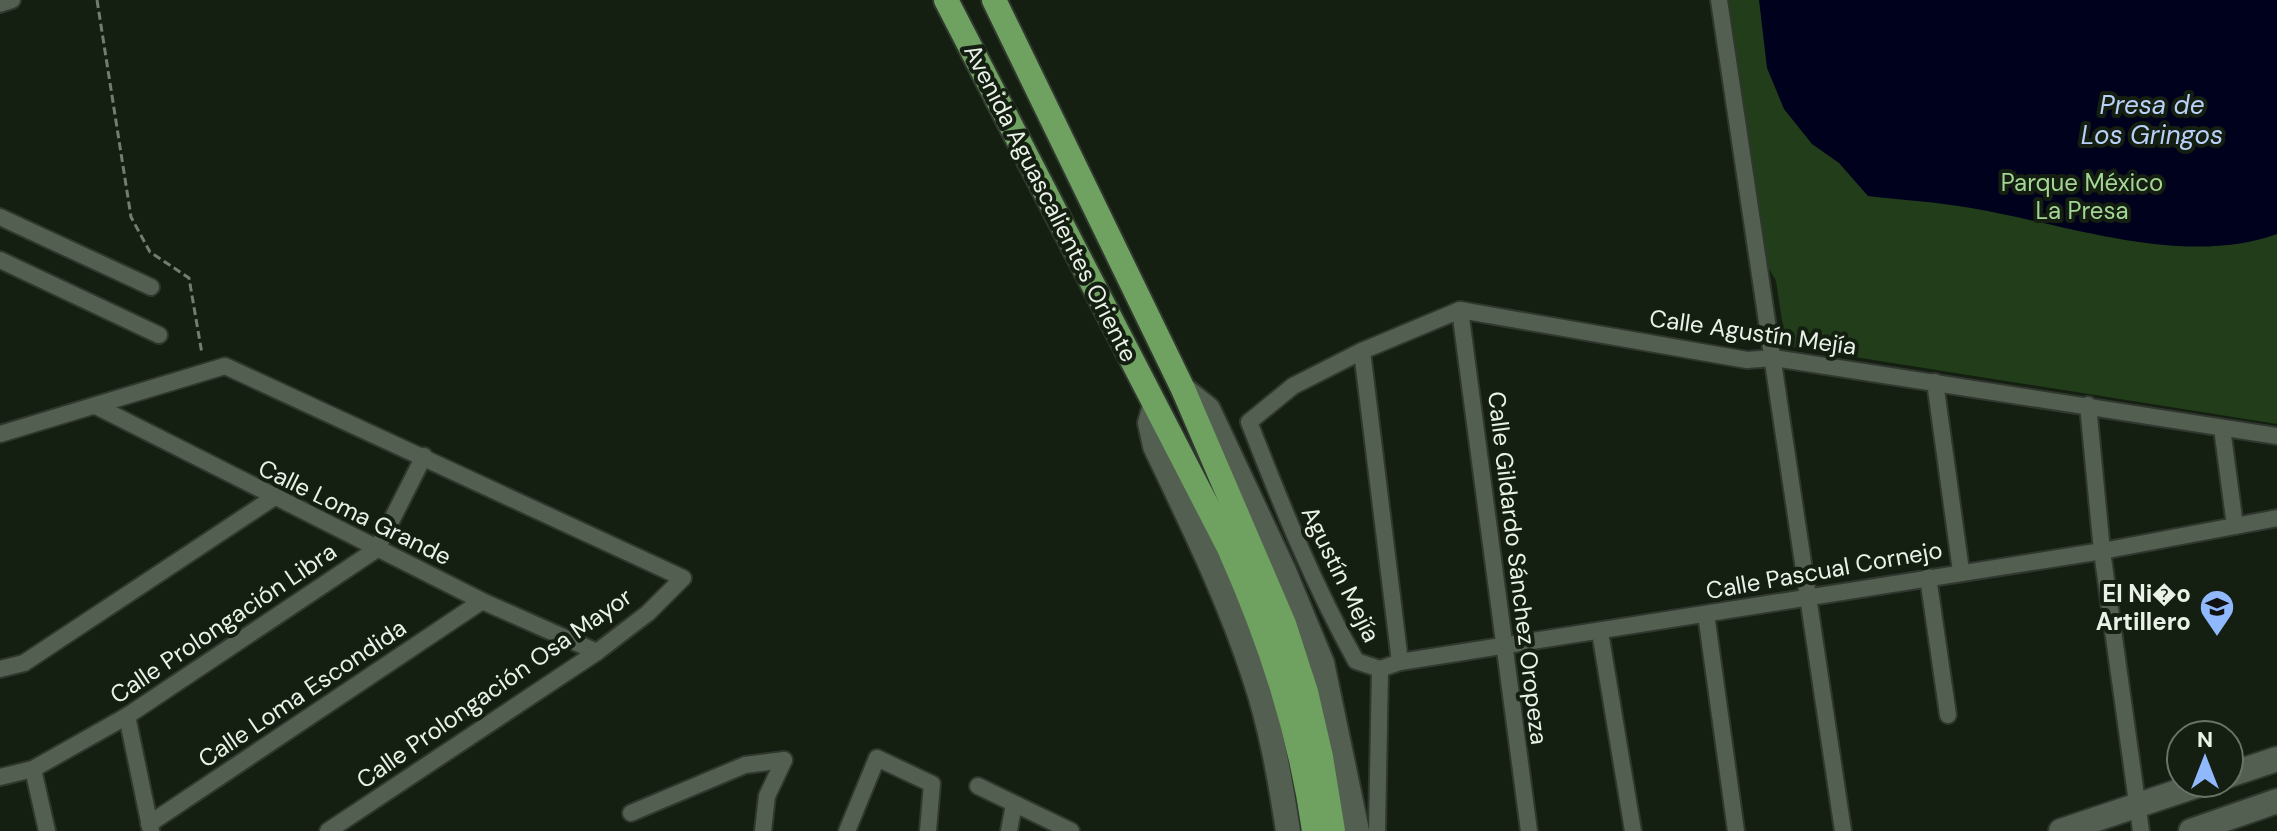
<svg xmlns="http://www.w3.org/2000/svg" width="2277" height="831" viewBox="0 0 2277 831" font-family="'DM Sans',sans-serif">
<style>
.green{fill:#223d1a}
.water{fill:#00011d}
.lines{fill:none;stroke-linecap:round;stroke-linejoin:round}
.street-casing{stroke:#30372f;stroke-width:20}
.secondary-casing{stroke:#30372f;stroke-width:28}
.primary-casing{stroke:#30372f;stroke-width:28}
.path{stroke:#737c70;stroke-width:3;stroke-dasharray:8 4;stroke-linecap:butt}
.street{stroke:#535f50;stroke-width:16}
.secondary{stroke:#535f50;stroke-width:24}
.primary{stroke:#6fa160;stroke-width:24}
.labels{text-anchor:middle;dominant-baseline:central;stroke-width:8;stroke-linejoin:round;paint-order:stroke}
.park-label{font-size:24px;fill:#a3d595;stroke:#141e11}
.street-label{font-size:24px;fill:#eaf2e8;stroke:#141e11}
.poi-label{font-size:24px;font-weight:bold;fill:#eaf2e8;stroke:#141e11;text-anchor:end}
.water-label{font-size:26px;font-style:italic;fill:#b9d1f8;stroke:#141e11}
</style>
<rect width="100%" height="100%" fill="#141e11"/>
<path class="green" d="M1727 0H2277V424L1786 346 1776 281 1766 263Z"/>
<path class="water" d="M1759 0H2277V234C2183 268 2066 224 1971 208 1937 202 1902 200 1868 196L1839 163 1812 144 1784 109 1767 68Z"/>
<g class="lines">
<defs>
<g id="street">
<path d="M1719 0 1843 831"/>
<path d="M0 4 12 0"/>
<path d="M0 217 151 287"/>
<path d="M0 260 159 335"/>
<path d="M1460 310 1529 831"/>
<path d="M1362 351 1400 662"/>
<path d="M1935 382 1961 571"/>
<path d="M2088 405 2102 551 2141 831"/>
<path d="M96 406 482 601 597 652"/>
<path d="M2222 428 2235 526"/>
<path d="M0 434 225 366 683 578 648 613 597 652 328 831"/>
<path d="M1928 577 1948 715"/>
<path d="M1706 614 1736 831"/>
<path d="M1600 632 1633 831"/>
<path d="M0 669 24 663 273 498"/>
<path d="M1380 669 1356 661C1313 584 1281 504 1249 422L1293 386 1362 351 1460 310 1747 360 1774 358 2277 436"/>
<path d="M1380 669 1400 662 2102 551 2277 518"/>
<path d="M127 716 151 831"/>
<path d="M33 769 47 831"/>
<path d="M0 777 33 769 127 716 377 549 424 456"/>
<path d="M978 786 1071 831"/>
<path d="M631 813 745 765 784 760"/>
<path d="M149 824 482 601"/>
<path d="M763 831 767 796 784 760"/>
<path d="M847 831 877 758 932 784 928 831"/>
<path d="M1009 831 1014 804"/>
<path d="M1377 831 1380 669"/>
</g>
<g id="secondary">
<path d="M1183 389 1208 409 1284 571 1322 663 1357 831"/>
<path d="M1155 406 1150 423 1155 446C1191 522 1228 596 1254 676 1271 726 1280 779 1288 831"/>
<path d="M2229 775 2277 759"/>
<path d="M2061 831 2204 783"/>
<path d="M2191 831 2277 801"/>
</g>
<g id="primary">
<path d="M946 0 1229 548C1270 640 1300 731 1314 831"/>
<path d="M994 0 1183 389 1284 624 1306 692 1321 757 1333 831"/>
</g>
</defs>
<use href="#street" class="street-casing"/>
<use href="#secondary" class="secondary-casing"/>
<use href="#primary" class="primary-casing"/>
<path class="path" d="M97 0 131 217 150 252 189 278 202 354"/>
<use href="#street" class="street"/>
<use href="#secondary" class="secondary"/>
<use href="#primary" class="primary"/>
</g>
<defs>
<symbol id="school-pin" viewBox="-11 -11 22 30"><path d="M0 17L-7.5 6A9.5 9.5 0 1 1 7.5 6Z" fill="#8fb8fd" stroke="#141e11"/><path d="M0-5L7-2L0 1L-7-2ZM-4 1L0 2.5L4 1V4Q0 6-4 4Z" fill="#111"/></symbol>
</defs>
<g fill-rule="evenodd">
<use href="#school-pin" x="2197" y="587" width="40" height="54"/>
</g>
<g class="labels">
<g class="park-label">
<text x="2082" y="182">Parque México<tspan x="2082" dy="28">La Presa</tspan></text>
</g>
<g class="street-label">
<text transform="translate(1051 203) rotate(63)">Avenida Aguascalientes Oriente</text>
<text transform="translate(1753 332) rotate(8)">Calle Agustín Mejía</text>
<text transform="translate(355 512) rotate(26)">Calle Loma Grande</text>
<text transform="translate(1518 568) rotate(83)">Calle Gildardo Sánchez Oropeza</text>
<text transform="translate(1824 570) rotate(-10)">Calle Pascual Cornejo</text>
<text transform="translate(1341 574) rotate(64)">Agustín Mejía</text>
<text transform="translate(223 623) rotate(-34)">Calle Prolongación Libra</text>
<text transform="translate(494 688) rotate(-35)">Calle Prolongación Osa Mayor</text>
<text transform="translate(302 693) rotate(-34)">Calle Loma Escondida</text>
</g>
<g class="poi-label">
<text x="2191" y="593">El Ni�o<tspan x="2191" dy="28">Artillero</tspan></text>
</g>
<g class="water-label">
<text x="2152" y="105">Presa de<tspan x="2152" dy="30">Los Gringos</tspan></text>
</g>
</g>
<g transform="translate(2205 759)"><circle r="38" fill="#141e11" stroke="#6a7367" stroke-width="2"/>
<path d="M0-6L14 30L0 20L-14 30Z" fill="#8fb8fd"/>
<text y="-12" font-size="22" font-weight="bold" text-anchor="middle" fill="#eaf2e8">N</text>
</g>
</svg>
